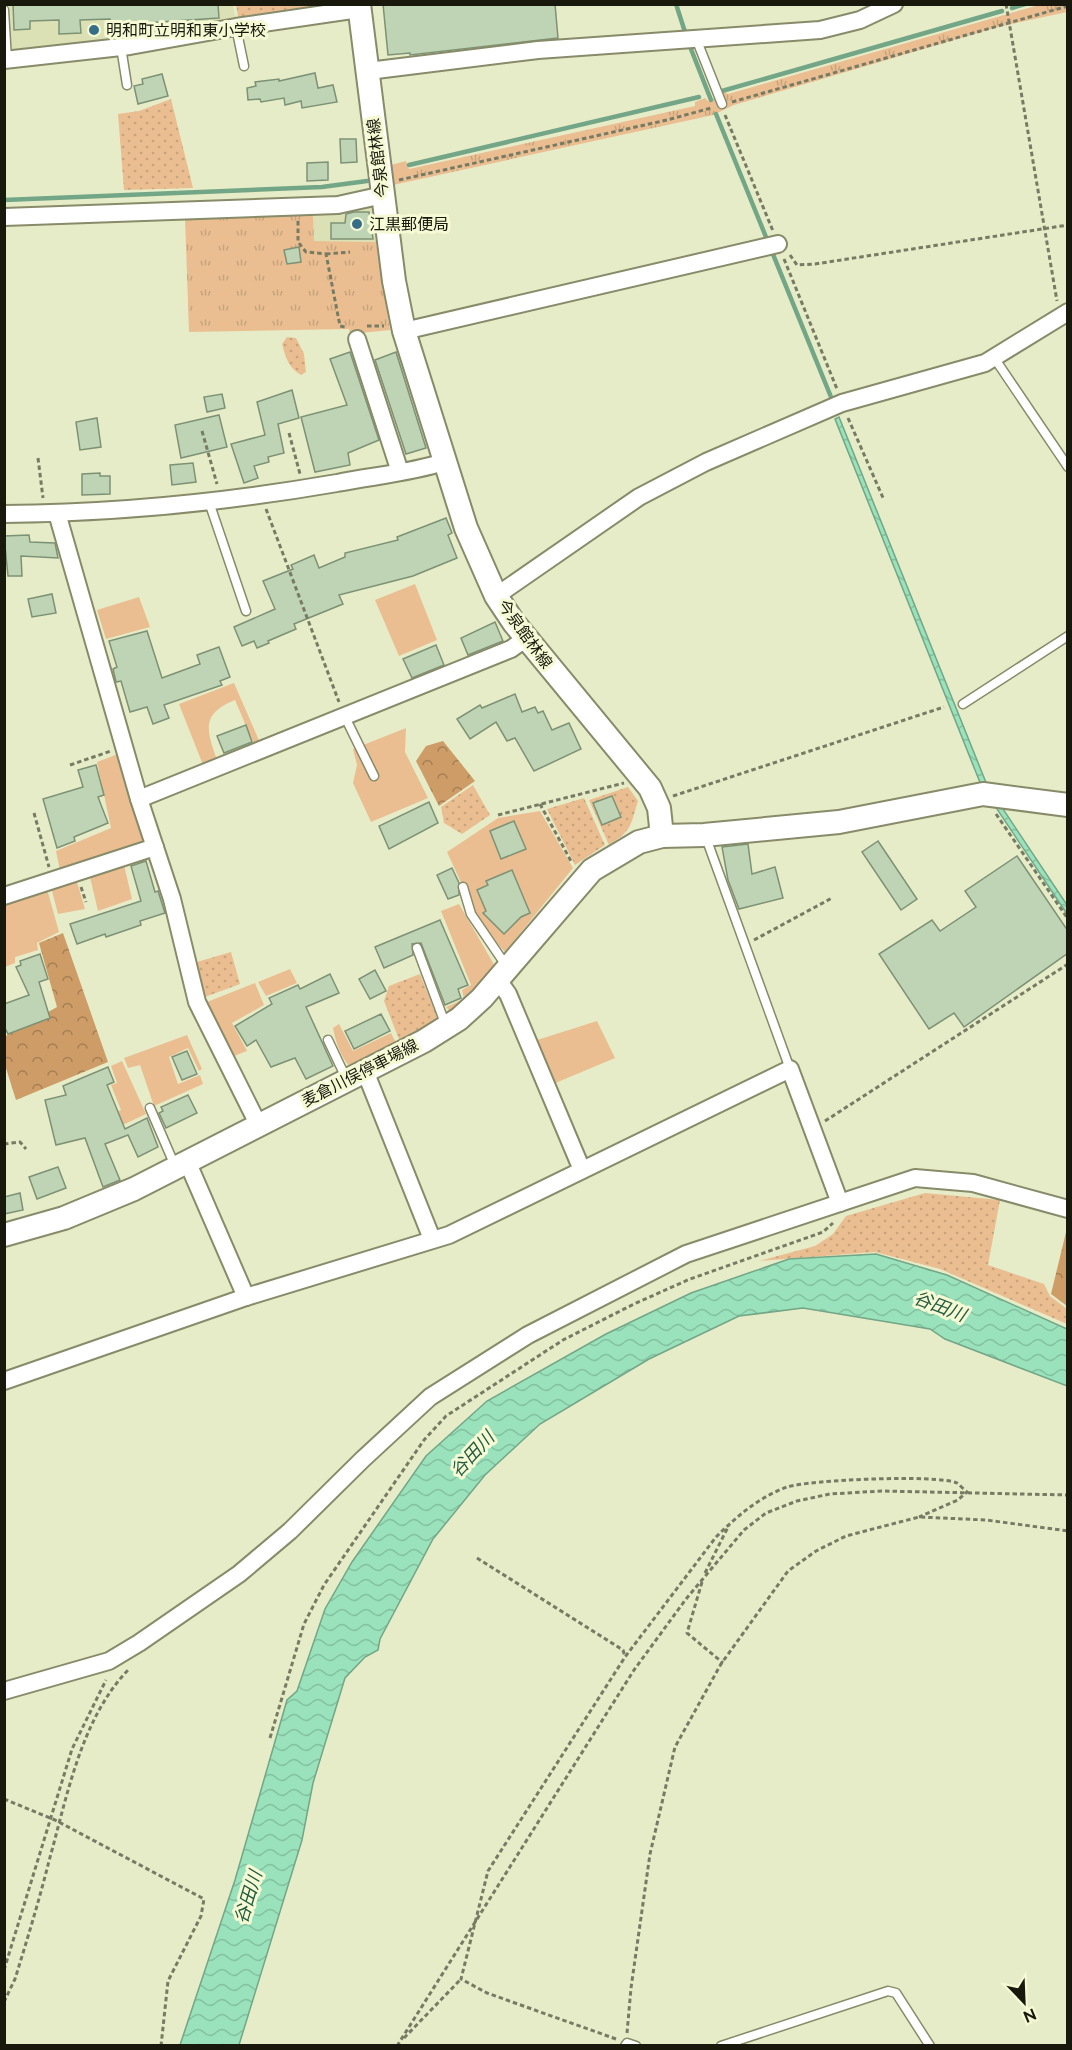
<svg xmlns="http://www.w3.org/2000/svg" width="1072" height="2050" viewBox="0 0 1072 2050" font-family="Raleway,'Noto Sans JP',sans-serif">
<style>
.built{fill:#dce1b5}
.grass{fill:url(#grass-dots)}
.forest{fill:url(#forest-crowns)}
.park{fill:url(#park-tufts)}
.garden{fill:#eabe91}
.water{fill:url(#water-waves);stroke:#72a686;stroke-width:1.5}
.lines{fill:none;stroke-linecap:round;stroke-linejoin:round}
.stream{stroke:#72a686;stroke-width:4.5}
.building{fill:#bed4b5;stroke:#7d9275;stroke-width:1.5}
.lane-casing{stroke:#878b69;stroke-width:11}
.street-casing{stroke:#878b69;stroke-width:20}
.secondary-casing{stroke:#878b69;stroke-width:26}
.path{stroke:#787b64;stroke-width:3;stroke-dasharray:4.5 3;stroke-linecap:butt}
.lane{stroke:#fff;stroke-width:8}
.street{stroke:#fff;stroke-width:16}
.secondary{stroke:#fff;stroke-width:22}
.poi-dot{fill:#366e88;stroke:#f5fad5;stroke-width:2}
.labels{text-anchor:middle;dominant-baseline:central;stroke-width:6;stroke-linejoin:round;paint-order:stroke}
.poi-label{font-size:16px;fill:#18190c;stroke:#f5fad5;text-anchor:start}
.street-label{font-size:16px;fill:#18190c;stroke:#f5fad5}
.water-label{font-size:18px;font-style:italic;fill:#235a40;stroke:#f5fad5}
</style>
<defs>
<pattern id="grass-dots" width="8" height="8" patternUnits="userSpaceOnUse" patternTransform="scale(1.5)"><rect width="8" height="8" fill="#eabe91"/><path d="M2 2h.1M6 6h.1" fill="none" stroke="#c8a37c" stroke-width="1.8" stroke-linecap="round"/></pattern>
<pattern id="forest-crowns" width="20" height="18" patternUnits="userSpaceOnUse" patternTransform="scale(1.5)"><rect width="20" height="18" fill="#ce9c67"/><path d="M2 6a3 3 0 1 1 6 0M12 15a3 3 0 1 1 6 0" fill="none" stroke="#a67e53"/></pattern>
<pattern id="park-tufts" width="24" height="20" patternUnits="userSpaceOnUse" patternTransform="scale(1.5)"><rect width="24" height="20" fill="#eabe91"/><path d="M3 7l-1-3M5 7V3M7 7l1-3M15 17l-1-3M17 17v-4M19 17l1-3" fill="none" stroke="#c8a37c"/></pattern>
<pattern id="water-waves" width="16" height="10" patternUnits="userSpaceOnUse" patternTransform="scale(1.5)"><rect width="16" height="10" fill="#99e2bb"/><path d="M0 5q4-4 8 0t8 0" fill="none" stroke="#83c1a0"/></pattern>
</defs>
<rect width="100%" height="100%" fill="#e7ecc8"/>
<g class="built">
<path d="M4 5H233L236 21 131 38 5 54Z"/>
<path d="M372 203 376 242 314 241 313 213Z"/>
</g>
<g class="grass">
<path d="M236 4 337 5 239 22Z"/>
<path d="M171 99 193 188 124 190 118 114 139 111Z"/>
<path d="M287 337 296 338 304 354 306 372 301 375C288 367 286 358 282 344Z"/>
<path d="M473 785 490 815 462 834 444 823 441 807Z"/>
<path d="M628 787 638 801C630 827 632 830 609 845L589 800Z"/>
<path d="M584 798 605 845 575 865 547 809Z"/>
<path d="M231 952 240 984 205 997 197 962Z"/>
<path d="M420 974 439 1021 400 1042 384 1001 389 986Z"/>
<path d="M925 1193 1000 1200 988 1265 1044 1284 1050 1296 1067 1309V1324L940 1269 875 1252 759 1261 815 1246 833 1234 846 1216Z"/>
</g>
<g class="forest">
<path d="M443 741 475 781 439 806 416 761 426 746Z"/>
<path d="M63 933 108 1062 16 1100 5 1065 4 1037 57 1007 39 943Z"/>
<path d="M1067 1228V1306L1051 1294Z"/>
</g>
<g class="park">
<path d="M1039 5H1067V12L998 27 734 105 713 115 393 185 391 165 406 161 409 169 695 106V102L705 98 708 101 725 92 728 94Z"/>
<path d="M313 213 314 241 376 242 390 330 350 334 349 329 189 332 185 217Z"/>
</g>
<g class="garden">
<path d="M415 584 437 640 399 656 375 600Z"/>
<path d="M139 597 150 627 106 639 97 610Z"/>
<path d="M234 683 261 745 255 747 235 700C200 714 207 731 217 760L203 765 179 704Z"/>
<path d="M406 728 405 752 428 798 371 822 353 783 357 765 353 749Z"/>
<path d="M118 754 144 842 60 871 56 851 111 828 97 762Z"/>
<path d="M540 811 573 868 505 952 481 926 447 852 498 818Z"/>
<path d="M124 865 132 899 98 911 90 877Z"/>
<path d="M73 881 77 882 85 909 58 914 51 887Z"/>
<path d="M47 889 59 932 37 943 38 950 15 957V963L5 967V903Z"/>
<path d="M459 904 496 968 475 992 451 1012 446 1007 464 999 462 990 471 985 441 911Z"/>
<path d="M290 969 297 983 266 996 258 982Z"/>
<path d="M255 983 264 1005 232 1023 247 1051 234 1056 207 1002Z"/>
<path d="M597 1021 615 1058 553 1084 534 1041Z"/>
<path d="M339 1024 353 1051 391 1033 396 1043 350 1067C340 1055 336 1043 333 1028Z"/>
<path d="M187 1035 202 1069 199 1071 188 1048 169 1057 178 1084 200 1075 203 1084 154 1106 140 1065 128 1068 124 1058Z"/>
<path d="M122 1061 146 1114 114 1129 109 1116 121 1110 111 1085 117 1083 111 1066Z"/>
</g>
<g class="water">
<path d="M839 417 987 785 1067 905V914L981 785 835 419Z"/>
<path d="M876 1254 947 1275 1067 1329V1386L945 1339 930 1329 803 1308 739 1316 649 1359 540 1424 485 1475 433 1539 380 1639 378 1650 365 1657 345 1678 313 1783 302 1840 239 2045H180L235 1880 287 1700 297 1691 325 1609 352 1562 426 1456 487 1401 606 1334 691 1293 789 1259Z"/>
</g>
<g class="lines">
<g class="stream">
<path d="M676 4 685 32"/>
<path d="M1012 8 1025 4"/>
<path d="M689 44 711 100"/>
<path d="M722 91 1002 11"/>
<path d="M716 114 831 397"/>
<path d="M409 165 699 97"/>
<path d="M4 200 322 187 367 181"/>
</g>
</g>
<g class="building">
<path d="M13 4H218L219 18 131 24 132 30 111 31 110 19 80 20 81 33 59 34V20L30 21V29L14 30Z"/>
<path d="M383 4H555L558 38 410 55V53L388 55Z"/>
<path d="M315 73 318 88 333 85 337 102 302 108 301 101 285 105 284 98 261 102 260 99 248 100 247 88 256 86 255 82 279 79V81Z"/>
<path d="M162 74 168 96 138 104 134 86 143 84 142 79Z"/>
<path d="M340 139H356L357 162 341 163Z"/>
<path d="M328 162V180L307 181V163Z"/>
<path d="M354 212H369L373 239H331V223H345L346 214Z"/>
<path d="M299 247 301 262 287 264 284 250Z"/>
<path d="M350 352 379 440 348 453 350 465 315 472 301 417 347 405 330 359Z"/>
<path d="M396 352 426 448 406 454 375 360Z"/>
<path d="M292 390 299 418 278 424 284 453 268 457 269 462 254 466 258 478 244 483 231 444 265 435 257 402Z"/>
<path d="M222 394 225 408 207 412 204 397Z"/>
<path d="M219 415 227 447 181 458 175 425Z"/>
<path d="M97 418 101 447 80 450 76 422Z"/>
<path d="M193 463 196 482 172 485 170 465Z"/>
<path d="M100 473V476H110V494L82 495V474Z"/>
<path d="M446 518 452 533 448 535 457 558 413 576 339 595 343 604 294 624 296 629 268 641 269 643 257 648 254 641 242 646 234 627 275 609 263 581 293 569 291 565 314 555 319 568 345 557V553L398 540 397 537Z"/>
<path d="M29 535 30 542 55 543 58 558 21 556 22 576H8L4 536Z"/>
<path d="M52 594 56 613 32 617 28 599Z"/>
<path d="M495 622 503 641 468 655 461 638Z"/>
<path d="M147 631 162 678 200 664 197 655 219 647 230 677 220 681 222 685 164 705 169 718 153 724 147 707 130 712 121 681 116 682 113 669 117 667 109 641Z"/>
<path d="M436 645 444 665 412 678 403 659Z"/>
<path d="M515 694 522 712 535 707 538 713 543 711 552 730 569 723 581 749 534 771 515 738 507 741 496 722 470 739 457 719 480 705 482 708Z"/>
<path d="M246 725 252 742 224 753 217 736Z"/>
<path d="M96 765 104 795 98 797 108 823 74 837 75 841 57 848 43 799 83 787 78 770Z"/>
<path d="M612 796 621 817 602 825 593 803Z"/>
<path d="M429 802 438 823 389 849 379 826Z"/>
<path d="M514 821 526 849 501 859 490 831Z"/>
<path d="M878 841 917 899 901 910 862 852Z"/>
<path d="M748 844 752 874 775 867 783 898 739 909 728 880 722 847Z"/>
<path d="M1017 856 1068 931V953L964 1027 954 1013 929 1029 879 954 932 920 940 931 976 907 965 891Z"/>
<path d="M146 861 155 892 158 891 165 913 140 921 141 925 106 937 105 934 77 944 70 924 141 901 131 866Z"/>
<path d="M452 868 459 883V895L448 899 437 875Z"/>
<path d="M512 870 530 913 521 917 504 934 483 913 486 911 477 890 488 885 486 881Z"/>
<path d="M440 920 468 985 458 989 461 998 445 1005 421 943 412 944 413 955 384 968 375 947Z"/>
<path d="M40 954 48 979 39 982 50 1018 8 1034 4 1026V1004L29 995 16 967 21 965 20 961Z"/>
<path d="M375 970 386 991 370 999 359 979Z"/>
<path d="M330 974 339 993 306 1007 333 1066 306 1079 295 1058 271 1067 256 1040 247 1046 235 1026 272 1004 269 998 298 985 300 989Z"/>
<path d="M381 1014 390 1031 354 1049 345 1031Z"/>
<path d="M187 1051 197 1074 182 1080 172 1057Z"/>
<path d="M108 1067 114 1082 107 1085 125 1129 147 1118 158 1147 138 1157 128 1135 105 1144 120 1180 103 1187 85 1138 56 1145 45 1100 66 1095 63 1086Z"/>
<path d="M188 1095 197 1113 166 1128 159 1113 163 1111 161 1107Z"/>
<path d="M58 1167 66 1188 37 1199 29 1177Z"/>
<path d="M20 1193 23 1210 4 1214V1197Z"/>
</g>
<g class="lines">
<defs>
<g id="lane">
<path d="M4 10 7 60"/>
<path d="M236 27 244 66"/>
<path d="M698 37 699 46 722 104"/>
<path d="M121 47 127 85"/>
<path d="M995 359 1068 467"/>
<path d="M209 502 246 611"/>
<path d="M963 704 1068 636"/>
<path d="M345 717 374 776"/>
<path d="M705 835 790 1069"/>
<path d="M463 887 471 914 507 967"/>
<path d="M417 948 446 1026"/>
<path d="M328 1040 346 1078"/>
<path d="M150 1108 175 1166"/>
<path d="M625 2046 627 2043 636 2046"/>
<path d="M721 2046 888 1991 896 1993 930 2046"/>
</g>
<g id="street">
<path d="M4 60 130 46 236 27 359 9"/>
<path d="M368 71 538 50 820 30 860 20 894 4"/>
<path d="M4 217 338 205 383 195"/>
<path d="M404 331 778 244"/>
<path d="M357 339 400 472"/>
<path d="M57 513 139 799 172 899 197 1002 258 1124"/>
<path d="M4 514C116 513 227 502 337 483 372 476 410 473 444 462"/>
<path d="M496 596 639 497 706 462 842 403 985 363 1068 312"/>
<path d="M139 799 511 649 525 639"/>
<path d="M4 896 155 847"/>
<path d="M498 980 508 994 582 1170"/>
<path d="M365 1071 432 1239"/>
<path d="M187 1161 246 1297"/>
<path d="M4 1381 246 1297 449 1235 790 1069 840 1203"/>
<path d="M4 1691 109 1661 139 1643 239 1574 290 1531 364 1458 430 1397 528 1335 686 1254 915 1178 973 1183 1068 1209"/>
</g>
<g id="secondary">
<path d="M359 4 394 281 404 331 466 528 496 596 514 623 650 788 659 808 662 836"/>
<path d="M4 1235 64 1218 134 1189 424 1041 459 1019 482 998 592 870 639 842 662 836 704 835 839 822 983 794 1068 805"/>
</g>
</defs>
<use href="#lane" class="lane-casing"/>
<use href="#street" class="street-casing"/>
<use href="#secondary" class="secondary-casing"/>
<g class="path">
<path d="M1006 4 1057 301"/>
<path d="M732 102 1068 6"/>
<path d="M725 115 773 231"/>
<path d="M399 180 667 120 711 108"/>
<path d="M298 221V242L306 252 326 254 340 326 345 327"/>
<path d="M326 254 350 252"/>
<path d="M790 255 797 265 815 264 1068 225"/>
<path d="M784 259 837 389"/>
<path d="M367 326H384"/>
<path d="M848 418 884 500"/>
<path d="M202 431 217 484"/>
<path d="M289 433 300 474"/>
<path d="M38 458 43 498"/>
<path d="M266 509 339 702"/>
<path d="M70 765 111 751"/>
<path d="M673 796 944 707"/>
<path d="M540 804 572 863"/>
<path d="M34 813 49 867"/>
<path d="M996 814 1068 919"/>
<path d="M498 815 624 783"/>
<path d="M81 887 86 902"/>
<path d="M754 940 832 898"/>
<path d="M825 1121 1068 964"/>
<path d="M4 1144 20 1142 26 1149"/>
<path d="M477 1558 623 1650 625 1657"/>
<path d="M705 1573 729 1525"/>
<path d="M702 1582 687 1633 723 1663"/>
<path d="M270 1738 304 1624 324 1585 424 1440 446 1416 563 1340 634 1304 690 1279 823 1232 833 1223"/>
<path d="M4 1799 55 1820 204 1899 201 1916 168 1981 161 2046"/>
<path d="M4 1970 72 1749 106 1680"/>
<path d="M4 2002 15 1979C27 1940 39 1901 49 1861 67 1797 81 1718 129 1669"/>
<path d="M627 2033 631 1988 650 1854 675 1747 721 1664 788 1571 816 1551 846 1536 919 1517 986 1520 1068 1531"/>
<path d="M404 2038 461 1979"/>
<path d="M616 2039 487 1993 461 1979 488 1871 625 1657 716 1537C736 1517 759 1497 787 1487 809 1480 937 1474 957 1483 960 1485 964 1490 967 1492L958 1500 919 1517"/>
<path d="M397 2046 634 1670 686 1599 744 1530 766 1513 797 1501 830 1494 882 1491 1068 1495"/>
</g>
<use href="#lane" class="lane"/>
<use href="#street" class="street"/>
<use href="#secondary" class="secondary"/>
</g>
<g class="poi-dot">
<circle cx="94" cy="30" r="6"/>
<circle cx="357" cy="224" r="6"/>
</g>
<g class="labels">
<g class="poi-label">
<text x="106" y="30">明和町立明和東小学校</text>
<text x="369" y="224">江黒郵便局</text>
</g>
<g class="street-label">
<text transform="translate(378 158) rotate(-97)">今泉館林線</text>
<text transform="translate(525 634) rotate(54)">今泉館林線</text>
<text transform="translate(360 1073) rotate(-27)">麦倉川俣停車場線</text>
</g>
<g class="water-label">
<text transform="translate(940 1306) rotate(21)">谷田川</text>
<text transform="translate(472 1454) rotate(-47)">谷田川</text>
<text transform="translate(248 1897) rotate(-73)">谷田川</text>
</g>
</g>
<rect width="1072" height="2050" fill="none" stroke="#18190c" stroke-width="12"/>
<g transform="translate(1024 2002) rotate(157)" stroke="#f5fad5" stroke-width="4.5" paint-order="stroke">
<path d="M0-4.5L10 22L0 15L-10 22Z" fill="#18190c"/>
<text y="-9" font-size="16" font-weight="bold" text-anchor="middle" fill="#18190c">N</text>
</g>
</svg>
